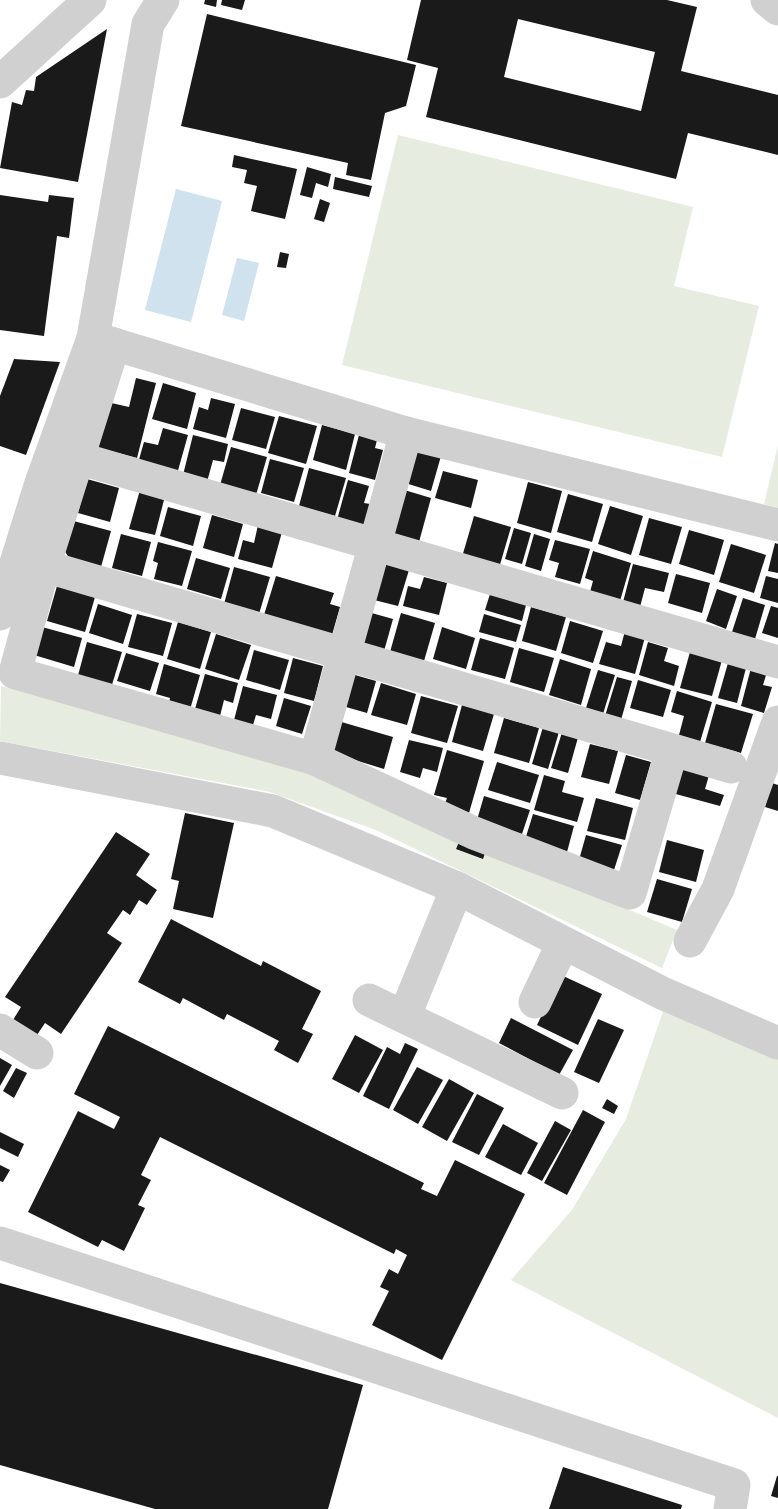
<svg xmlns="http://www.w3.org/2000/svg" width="778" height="1509" viewBox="0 0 778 1509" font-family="'Noto Sans',sans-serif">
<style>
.green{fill:#e6ecdf}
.water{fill:#cfe2ee}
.building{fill:#1a1a1a;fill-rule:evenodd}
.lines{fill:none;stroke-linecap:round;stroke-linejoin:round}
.minor{stroke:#d0d0d0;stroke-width:33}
</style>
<rect width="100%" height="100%" fill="#fff"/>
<g class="green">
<path d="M398 135 693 207 674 286 759 306 722 457 342 365Z"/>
<path d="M778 445V508L764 504Z"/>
<path d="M1 686 309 774 677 930 662 968 376 830 270 792 0 741Z"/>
<path d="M665 1006 778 1055V1418L511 1280 572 1210 626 1119Z"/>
</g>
<g class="water">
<path d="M176 189 222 201 191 322 145 310Z"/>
<path d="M237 258 259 263 244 321 222 315Z"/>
</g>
<g class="building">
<path d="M205 0H217L216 7 204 4Z"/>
<path d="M222 0H245L242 10 221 5Z"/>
<path d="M421 0H667L697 7 681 71 778 95V155L688 133 676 179 426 117 438 68 407 60ZM518 19 655 52 641 111 504 77Z"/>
<path d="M207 14 416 65 406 106 385 113 371 180 346 175 348 163 181 126Z"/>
<path d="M107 29 78 182 0 168 12 102 22 105 26 90 34 91 36 77Z"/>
<path d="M234 155 297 169 285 219 251 211 257 186 244 183 247 170 232 167Z"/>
<path d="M307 167 331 174 328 187 316 183 312 198 300 195Z"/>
<path d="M335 177 372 186 369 197 333 189Z"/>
<path d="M0 195 48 202 49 195 74 198 69 238 57 236 44 336 0 330Z"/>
<path d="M320 199 330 203 324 222 314 219Z"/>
<path d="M280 252 289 254 286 268 277 267Z"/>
<path d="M14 359 60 362 26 455 0 446V396Z"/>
<path d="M136 378 156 383 137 458 95 447 107 402 129 407Z"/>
<path d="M163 383 196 393 187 429 152 419Z"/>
<path d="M211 398 235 404 226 438 193 429 199 407 208 410Z"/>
<path d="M241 408 275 417 266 449 232 440Z"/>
<path d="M279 416 317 426 306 464 268 453Z"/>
<path d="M322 425 355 434 346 470 313 460Z"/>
<path d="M163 428 188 435 177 474 138 463 144 442 158 445Z"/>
<path d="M193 435 228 444 224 462 213 460 207 482 183 475Z"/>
<path d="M359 435 377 440 375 448 383 450 375 480 349 473Z"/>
<path d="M231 447 267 457 256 495 220 485Z"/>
<path d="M411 448 441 456 431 491 402 482Z"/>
<path d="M270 459 304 468 294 502 261 493Z"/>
<path d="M309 468 346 478 335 516 299 506Z"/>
<path d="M443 471 478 480 471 508 435 498Z"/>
<path d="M87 479 119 488 110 522 78 513Z"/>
<path d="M348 480 369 486 364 503 370 504 364 527 337 520Z"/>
<path d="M528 482 562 491 551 533 517 523Z"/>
<path d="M401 489 431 498 419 542 389 534Z"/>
<path d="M140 490 165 496 155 535 129 529Z"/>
<path d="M568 494 603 504 592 542 557 532Z"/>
<path d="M610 506 643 516 631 555 598 544Z"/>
<path d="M168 507 201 516 193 546 160 536Z"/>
<path d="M212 515 243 524 234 557 203 548Z"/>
<path d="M474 516 511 527 499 568 462 557Z"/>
<path d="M649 518 682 527 671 564 639 555Z"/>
<path d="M70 520 111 531 101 567 70 559 63 549Z"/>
<path d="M258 525 282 532 272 568 238 559 243 540 254 543Z"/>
<path d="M514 528 531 533 522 564 505 559Z"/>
<path d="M689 530 724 540 714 575 679 564Z"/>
<path d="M121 534 151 542 142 576 112 568Z"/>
<path d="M534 534 550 539 541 571 525 566Z"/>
<path d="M555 540 590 549 580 584 555 577 559 563 549 560Z"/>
<path d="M158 542 192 551 182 586 154 579 158 563 153 561Z"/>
<path d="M775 543 778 544V573L768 571Z"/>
<path d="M731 544 766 555 754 593 719 582Z"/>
<path d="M593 551 631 563 620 601 590 592 593 581 585 578Z"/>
<path d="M196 558 230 568 221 599 187 589Z"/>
<path d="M380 562 409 570 398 606 370 599Z"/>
<path d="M633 564 669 573 664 592 645 588 640 607 623 602Z"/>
<path d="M234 567 270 577 259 614 224 604Z"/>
<path d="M676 574 710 583 702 613 668 603Z"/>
<path d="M276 576 334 593 330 604 340 607 332 635 264 615Z"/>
<path d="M766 576 778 579V603L760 598Z"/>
<path d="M424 577 447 583 439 615 403 606 408 586 420 589Z"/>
<path d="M57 586 95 597 85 632 47 621Z"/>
<path d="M717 589 737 596 726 629 706 621Z"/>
<path d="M490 594 526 605 522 621 485 610Z"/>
<path d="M743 598 765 605 755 639 732 632Z"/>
<path d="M98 604 132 615 123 644 89 633Z"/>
<path d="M771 606 778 608V638L762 633Z"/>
<path d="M531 607 566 617 556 651 522 641Z"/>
<path d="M368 612 393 619 384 651 359 644Z"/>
<path d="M401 613 435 623 424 661 390 652Z"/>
<path d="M137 614 172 623 163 656 128 647Z"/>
<path d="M484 614 521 625 516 642 479 632Z"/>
<path d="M570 621 603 631 593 663 561 653Z"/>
<path d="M178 622 211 632 200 669 167 659Z"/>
<path d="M42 627 82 638 74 667 34 655Z"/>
<path d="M442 627 475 638 466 669 433 659Z"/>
<path d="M625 631 645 637 635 674 599 664 606 642 621 646Z"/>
<path d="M216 634 251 645 239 680 205 669Z"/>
<path d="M480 638 514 648 505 679 471 670Z"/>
<path d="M87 642 122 652 111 688 77 679Z"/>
<path d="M648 642 668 648 664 661 679 666 674 686 639 675Z"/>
<path d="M519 648 554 658 544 692 510 682Z"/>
<path d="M254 650 289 660 280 690 246 680Z"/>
<path d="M690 652 722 660 712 696 680 688Z"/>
<path d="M126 653 159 663 150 691 117 681Z"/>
<path d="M293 658 323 666 314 701 284 693Z"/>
<path d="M560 659 591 669 581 705 549 695Z"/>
<path d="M728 663 746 668 737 703 718 698Z"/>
<path d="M164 664 200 675 189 713 168 706 170 698 156 694Z"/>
<path d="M751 668 767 672 763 685 772 687 764 713 741 706Z"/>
<path d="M598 670 615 675 603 714 586 708Z"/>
<path d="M348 673 376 681 367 713 339 705Z"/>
<path d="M205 674 238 683 233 703 224 700 220 716 195 709Z"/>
<path d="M617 677 632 681 621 720 605 716Z"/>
<path d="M638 680 671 690 663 717 630 708Z"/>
<path d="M381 683 416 694 407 725 371 715Z"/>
<path d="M243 686 277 695 271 719 256 715 253 725 234 720Z"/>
<path d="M677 691 712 702 700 742 679 735 684 716 671 712Z"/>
<path d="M421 696 458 706 447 743 411 733Z"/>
<path d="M284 698 311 706 302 734 276 726Z"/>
<path d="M716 704 753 714 741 753 705 743Z"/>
<path d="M462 705 494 714 483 751 452 742Z"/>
<path d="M504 718 539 728 529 763 494 753Z"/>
<path d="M338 721 393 737 384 769 329 752Z"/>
<path d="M543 727 559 732 548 769 532 764Z"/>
<path d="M563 729 579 734 568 773 551 768Z"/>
<path d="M409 740 443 748 437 772 423 768 420 778 400 772Z"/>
<path d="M590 744 618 751 609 784 581 777Z"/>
<path d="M447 750 484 761 469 813 444 806 447 798 434 795Z"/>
<path d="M626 755 651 762 640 800 615 793Z"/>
<path d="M497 762 539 775 530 803 488 790Z"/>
<path d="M681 764 710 772 705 789 724 795 720 806 672 793Z"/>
<path d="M544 775 565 781 562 792 584 798 577 822 534 810Z"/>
<path d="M772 783 778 785V811L765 807Z"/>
<path d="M484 796 530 810 522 834 477 820Z"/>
<path d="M596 798 633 808 625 840 587 831Z"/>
<path d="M185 813 234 823 213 918 173 909 179 881 171 879Z"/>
<path d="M533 814 574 826 567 852 525 840Z"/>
<path d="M116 832 150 854 136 875 157 890 147 905 139 900 130 915 123 910 107 933 122 943 61 1034 45 1023 37 1035 13 1020 21 1007 5 997Z"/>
<path d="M462 835 488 845 483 859 456 849Z"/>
<path d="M586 835 622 845 614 870 579 860Z"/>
<path d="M667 840 704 850 696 882 659 872Z"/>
<path d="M657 879 692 889 682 922 647 912Z"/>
<path d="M171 919 261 966 263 961 321 991 302 1029 313 1034 298 1063 274 1050 279 1041 227 1014 224 1020 183 998 180 1004 138 982Z"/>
<path d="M561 975 602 994 578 1045 537 1025Z"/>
<path d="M511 1018 573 1050 559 1075 499 1043Z"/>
<path d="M598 1019 624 1030 599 1083 574 1072Z"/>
<path d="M108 1026 424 1183 421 1189 437 1196 455 1160 525 1194 442 1360 372 1325 389 1291 380 1287 389 1269 398 1274 407 1255 396 1249 394 1254 160 1137 141 1175 151 1180 138 1205 145 1208 124 1251 102 1240 98 1247 28 1212 78 1111 114 1129 120 1117 74 1094Z"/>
<path d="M355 1035 383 1050 359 1093 332 1079Z"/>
<path d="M405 1043 418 1049 389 1109 363 1096 387 1047 400 1054Z"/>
<path d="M0 1058 12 1065 0 1086Z"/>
<path d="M417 1067 443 1080 418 1124 393 1110Z"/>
<path d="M16 1068 27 1073 14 1098 3 1091Z"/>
<path d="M449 1079 474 1093 447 1141 422 1127Z"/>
<path d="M477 1094 504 1108 479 1155 452 1142Z"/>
<path d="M607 1099 618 1106 614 1114 602 1108Z"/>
<path d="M583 1110 605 1122 567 1195 544 1183Z"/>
<path d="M555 1121 571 1130 542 1181 527 1173Z"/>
<path d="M503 1124 538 1143 521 1175 485 1157Z"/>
<path d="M0 1132 24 1144 18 1157 0 1148Z"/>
<path d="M0 1165 10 1170 3 1182 0 1181Z"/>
<path d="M0 1283 363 1385 328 1509H155L0 1465Z"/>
<path d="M563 1467 682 1505 681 1509H549Z"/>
<path d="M777 1476H778V1498L771 1496Z"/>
</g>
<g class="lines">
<g class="minor">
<path d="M767 0 778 9"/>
<path d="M0 82 90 0"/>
<path d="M94 338 406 433 778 525"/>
<path d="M114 344 44 566 15 673 315 759 474 833 630 893 672 750"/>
<path d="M78 458 778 662"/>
<path d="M44 566 731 767"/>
<path d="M0 614 41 483 93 338 148 24 163 0"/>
<path d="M0 758 273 811 457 888 662 993 778 1043"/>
<path d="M315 759 406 433"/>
<path d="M690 941 718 889 778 722"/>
<path d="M369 1000 562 1093"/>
<path d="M535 1002 563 943"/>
<path d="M405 1015 457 888"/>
<path d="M0 1030 37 1053"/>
<path d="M0 1243 734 1485 730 1509"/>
</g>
</g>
</svg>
